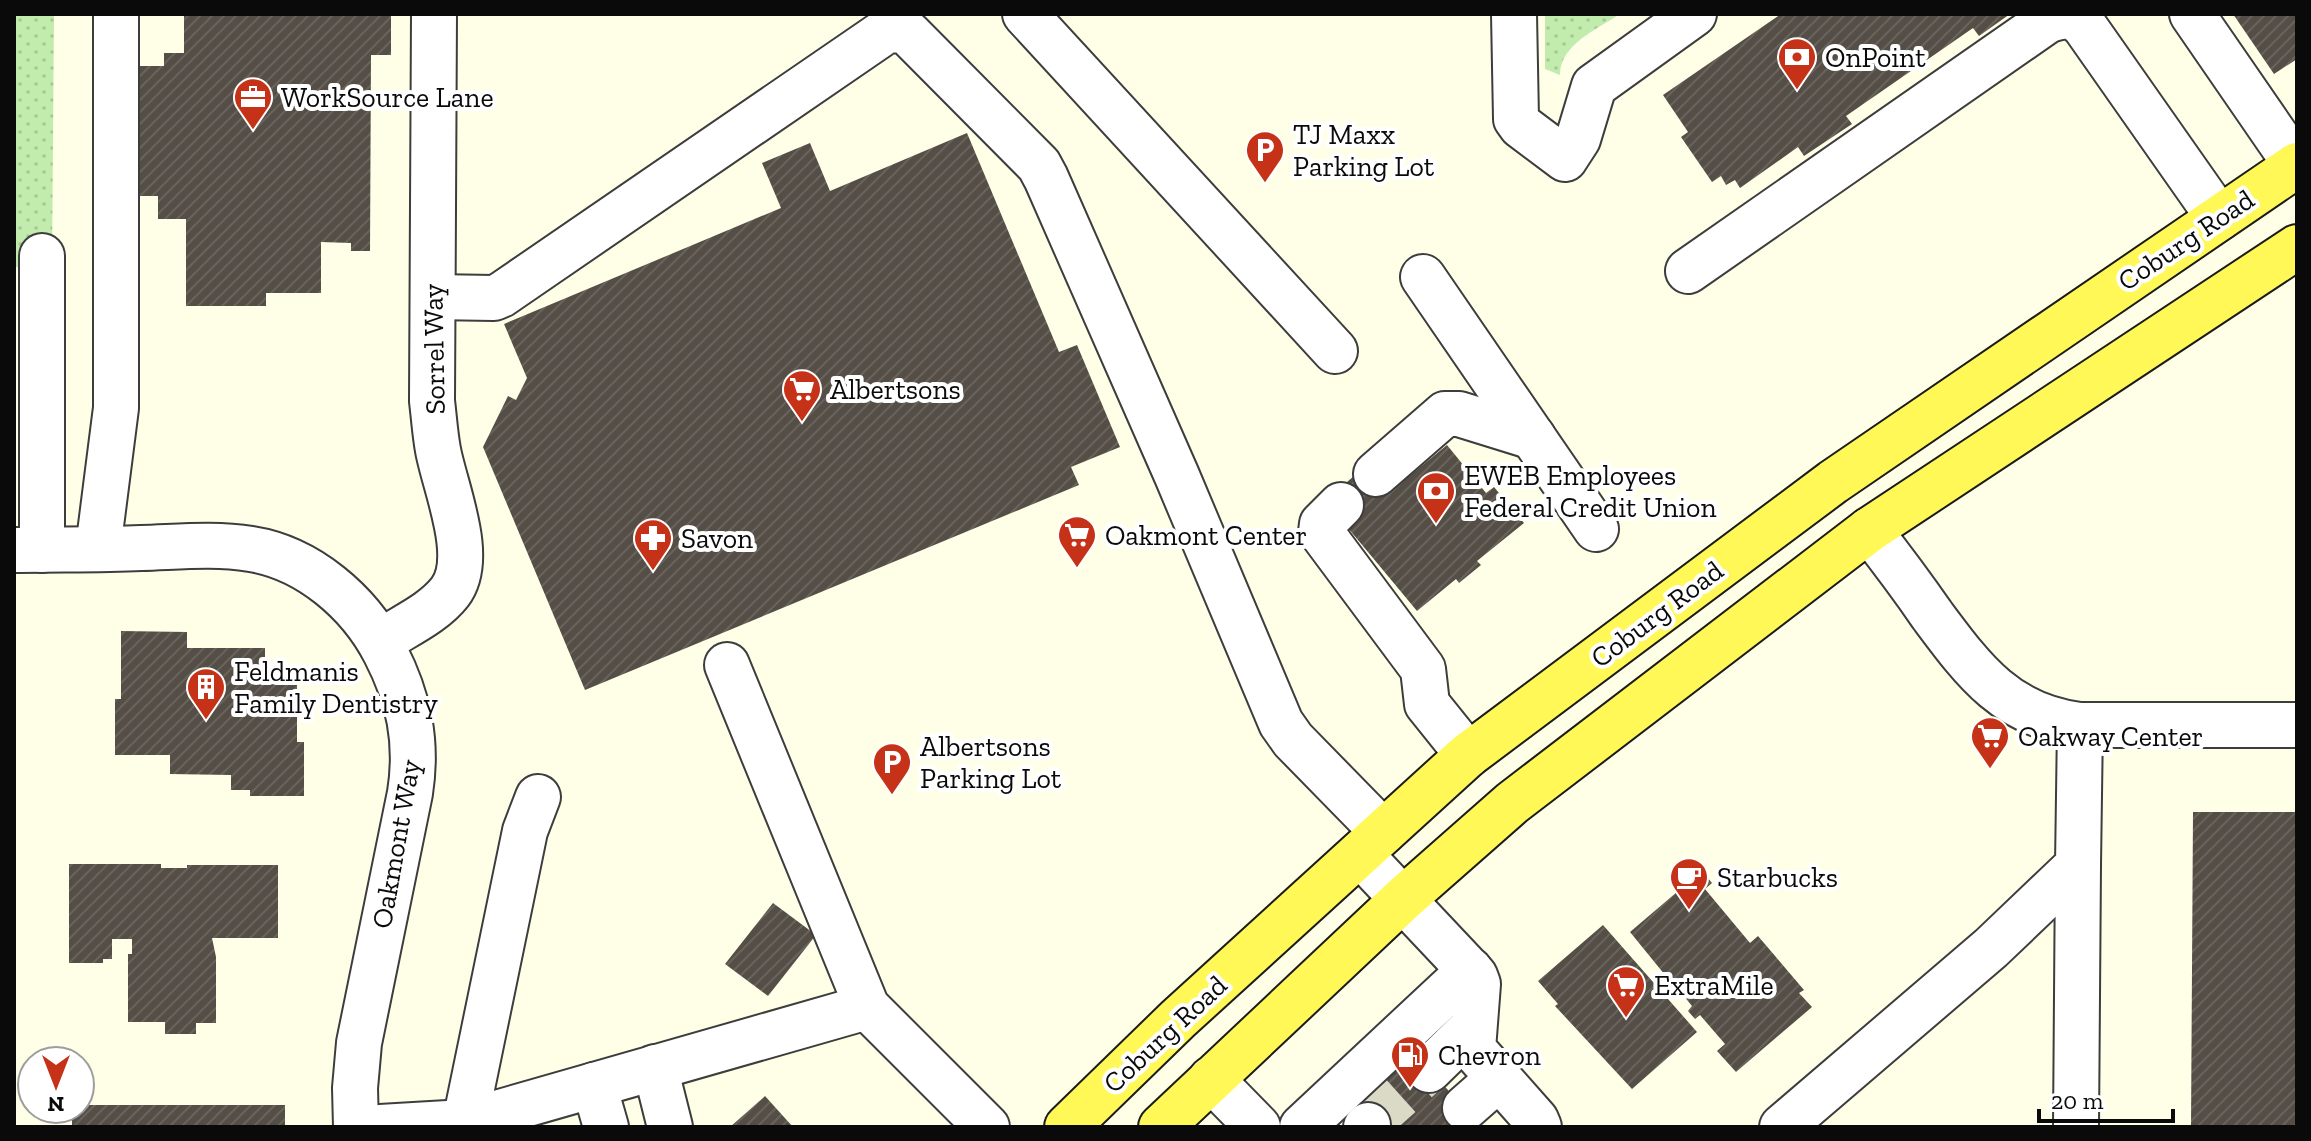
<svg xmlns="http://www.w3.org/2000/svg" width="2311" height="1141" viewBox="0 0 2311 1141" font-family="'Zilla Slab',serif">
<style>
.green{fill:url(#green-dots)}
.building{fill:url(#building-hatch)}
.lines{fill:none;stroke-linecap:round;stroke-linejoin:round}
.minor-tunnel{stroke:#dadac6;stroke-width:44;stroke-dasharray:44 22;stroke-linecap:butt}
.minor-casing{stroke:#3d3d3d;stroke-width:48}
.major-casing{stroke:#1b1b1b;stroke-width:48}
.minor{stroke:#fff;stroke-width:44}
.major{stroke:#fff857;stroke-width:44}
.labels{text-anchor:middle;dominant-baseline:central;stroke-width:8;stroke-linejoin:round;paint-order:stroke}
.poi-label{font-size:28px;fill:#0a0a0a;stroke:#fff;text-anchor:start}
.street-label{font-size:28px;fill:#0a0a0a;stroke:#fff}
</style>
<defs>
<pattern id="green-dots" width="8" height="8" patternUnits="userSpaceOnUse" patternTransform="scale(2)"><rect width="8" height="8" fill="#c2ecae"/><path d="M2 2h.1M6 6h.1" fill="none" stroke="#a5c994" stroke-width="1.8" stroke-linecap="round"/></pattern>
<pattern id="building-hatch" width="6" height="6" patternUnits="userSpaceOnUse" patternTransform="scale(2)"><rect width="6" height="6" fill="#544e46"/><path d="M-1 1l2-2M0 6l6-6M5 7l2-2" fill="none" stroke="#68635c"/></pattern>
</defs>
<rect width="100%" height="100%" fill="#ffffe7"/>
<g class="green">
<path d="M14 14H54L52 267H14Z"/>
<path d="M1545 14H1620C1598 29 1560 44 1560 75L1545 69Z"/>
</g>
<g class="building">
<path d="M184 14H391V55H371L370 251H351V243L321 242V293H266V306H186V219H158V196H135L136 66H164V53H184Z"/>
<path d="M1781 14H2010L1979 36 1973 28 1846 116 1852 124 1804 156 1798 147 1740 188 1735 180 1726 185 1721 176 1712 182 1681 137 1688 132 1663 95Z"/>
<path d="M2233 14H2297V59L2274 74Z"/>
<path d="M967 133 1059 352 1077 345 1120 447 1071 467 1079 485 585 690 483 447 508 396 516 400 527 378 504 324 781 208 762 163 810 143 830 191Z"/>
<path d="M1447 445 1486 493 1494 487 1524 523 1477 561 1481 565 1459 583 1456 579 1417 611 1348 528 1333 494 1368 464 1391 491Z"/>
<path d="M121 631 187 632V648H265V672H297V742H304V796H250V790H231V775L170 774V755H115V699H121Z"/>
<path d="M2193 812H2297V1127H2191Z"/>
<path d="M1695 862 1712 883 1705 889 1750 943 1758 936 1804 990 1799 993 1812 1007 1736 1072 1717 1051 1725 1044 1700 1015 1695 1019 1688 1011 1692 1006 1674 984 1668 989 1660 979 1665 975 1630 932 1684 886 1677 877Z"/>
<path d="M69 864H161V868H187V865H278V938H212L216 957V1023H196V1034H165V1022H128V954H132V939H112V959H103V963H69Z"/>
<path d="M773 903 816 935 768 996 725 964Z"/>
<path d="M1603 925 1697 1032 1632 1089 1555 1006 1558 1004 1538 981Z"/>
<path d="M1413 1052 1482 1127H1370L1353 1108Z"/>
<path d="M765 1096 793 1127H730Z"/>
<path d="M80 1105H285V1127H72V1109H80Z"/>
</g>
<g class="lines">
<path class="minor-tunnel" d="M1368 1125 1429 1070"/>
<defs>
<g id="minor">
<path d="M1025 14 1335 351"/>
<path d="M1514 14 1516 119 1521 126 1565 159 1578 139 1594 86 1694 14"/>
<path d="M2192 14 2296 165"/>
<path d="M42 256V550"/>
<path d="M1688 271 2047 21C2062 15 2074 14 2085 27L2219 218"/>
<path d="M1423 277 1596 529"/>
<path d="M433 297 494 298 501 295 886 31 901 30 909 34 1039 165 1046 178 1177 476 1281 723 1293 740 1383 832"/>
<path d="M1376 474 1445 414H1459L1533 437"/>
<path d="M1341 505 1322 524 1321 532 1423 669 1427 704 1468 755"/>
<path d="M1869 530C1891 558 1912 586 1932 615 1973 670 2006 716 2080 725H2297"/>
<path d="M98 549 116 408V14"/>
<path d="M14 550C56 549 99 550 141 548 178 547 214 543 251 549 308 558 359 602 385 652 409 698 418 742 410 793L359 1043 355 1088 356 1127"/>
<path d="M380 642C402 627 433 614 450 592 476 558 445 488 438 450 435 434 434 417 432 401L434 14"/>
<path d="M727 665 867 1007 987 1127"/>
<path d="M538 797 525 831 465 1122 867 1007"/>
<path d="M1360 854 1475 976 1478 984 1473 1049 1536 1120 1539 1127"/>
<path d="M655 1067 670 1127"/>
<path d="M1429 1070 1474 1026"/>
<path d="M1211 1079 1258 1127"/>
<path d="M594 1085 606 1127"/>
<path d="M1465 1108 1498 1079"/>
<path d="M380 1127 465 1122 464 1127"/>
<path d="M1302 1127 1470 970"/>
<path d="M1366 1127 1368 1125"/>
<path d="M1782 1127 1991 948 2078 865 2080 725"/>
<path d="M2076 1127 2078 865"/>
</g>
<g id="major">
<path d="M1067 1127 1178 1019 1468 755 1833 482 2297 165"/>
<path d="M1161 1127 1403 899 1512 803 1869 530 2297 247"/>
</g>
</defs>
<use href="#minor" class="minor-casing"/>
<use href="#major" class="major-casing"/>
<use href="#minor" class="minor"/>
<use href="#major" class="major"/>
</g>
<defs>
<symbol id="bank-pin" viewBox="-11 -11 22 30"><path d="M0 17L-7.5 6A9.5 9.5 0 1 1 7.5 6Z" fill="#c53218" stroke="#fff"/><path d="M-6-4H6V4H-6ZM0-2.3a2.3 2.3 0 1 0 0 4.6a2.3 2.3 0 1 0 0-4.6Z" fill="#fff"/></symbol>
<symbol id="office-pin" viewBox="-11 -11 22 30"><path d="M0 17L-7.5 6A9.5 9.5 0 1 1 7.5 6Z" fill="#c53218" stroke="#fff"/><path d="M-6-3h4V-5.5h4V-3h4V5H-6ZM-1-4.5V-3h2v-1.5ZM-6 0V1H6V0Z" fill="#fff"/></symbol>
<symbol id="parking-pin" viewBox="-11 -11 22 30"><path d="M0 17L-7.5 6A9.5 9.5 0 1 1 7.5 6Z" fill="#c53218" stroke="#fff"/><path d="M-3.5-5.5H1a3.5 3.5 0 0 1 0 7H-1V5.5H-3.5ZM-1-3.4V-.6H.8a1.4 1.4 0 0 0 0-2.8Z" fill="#fff"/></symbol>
<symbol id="supermarket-pin" viewBox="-11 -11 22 30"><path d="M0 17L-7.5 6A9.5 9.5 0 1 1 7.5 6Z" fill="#c53218" stroke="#fff"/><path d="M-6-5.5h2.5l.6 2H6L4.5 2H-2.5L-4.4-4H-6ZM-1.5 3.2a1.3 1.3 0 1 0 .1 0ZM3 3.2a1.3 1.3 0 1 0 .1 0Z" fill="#fff"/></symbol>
<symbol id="pharmacy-pin" viewBox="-11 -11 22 30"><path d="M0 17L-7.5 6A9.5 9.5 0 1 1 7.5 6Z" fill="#c53218" stroke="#fff"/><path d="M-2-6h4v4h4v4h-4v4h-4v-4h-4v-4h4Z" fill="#fff"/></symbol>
<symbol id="building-pin" viewBox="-11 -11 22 30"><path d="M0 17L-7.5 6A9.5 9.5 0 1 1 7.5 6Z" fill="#c53218" stroke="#fff"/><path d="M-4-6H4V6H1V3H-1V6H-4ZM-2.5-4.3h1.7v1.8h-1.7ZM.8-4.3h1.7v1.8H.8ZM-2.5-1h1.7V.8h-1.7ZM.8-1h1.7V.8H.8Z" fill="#fff"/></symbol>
<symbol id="cafe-pin" viewBox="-11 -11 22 30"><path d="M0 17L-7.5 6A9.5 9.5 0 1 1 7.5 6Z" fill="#c53218" stroke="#fff"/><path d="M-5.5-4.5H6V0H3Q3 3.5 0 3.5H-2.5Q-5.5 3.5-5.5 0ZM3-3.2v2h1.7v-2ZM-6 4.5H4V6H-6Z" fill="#fff"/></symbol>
<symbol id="fuel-pin" viewBox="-11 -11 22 30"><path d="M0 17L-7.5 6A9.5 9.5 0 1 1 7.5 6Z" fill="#c53218" stroke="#fff"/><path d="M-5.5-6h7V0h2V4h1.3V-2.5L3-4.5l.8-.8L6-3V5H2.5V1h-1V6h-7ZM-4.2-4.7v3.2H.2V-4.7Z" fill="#fff"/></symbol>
</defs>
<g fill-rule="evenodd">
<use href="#bank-pin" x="1775" y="35" width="44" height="60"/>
<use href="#office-pin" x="231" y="75" width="44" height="60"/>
<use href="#parking-pin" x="1243" y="128" width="44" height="60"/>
<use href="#supermarket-pin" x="780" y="367" width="44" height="60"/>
<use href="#bank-pin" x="1414" y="469" width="44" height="60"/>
<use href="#supermarket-pin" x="1055" y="513" width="44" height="60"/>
<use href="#pharmacy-pin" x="631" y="516" width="44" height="60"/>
<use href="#building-pin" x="184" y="665" width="44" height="60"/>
<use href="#supermarket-pin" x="1968" y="714" width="44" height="60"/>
<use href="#parking-pin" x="870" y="740" width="44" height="60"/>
<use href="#cafe-pin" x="1667" y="855" width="44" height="60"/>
<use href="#supermarket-pin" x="1604" y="963" width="44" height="60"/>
<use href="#fuel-pin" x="1388" y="1033" width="44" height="60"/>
</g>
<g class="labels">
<g class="poi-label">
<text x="1825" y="57">OnPoint</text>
<text x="281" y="97">WorkSource Lane</text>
<text x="1293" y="134">TJ Maxx<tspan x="1293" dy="32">Parking Lot</tspan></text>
<text x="830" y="389">Albertsons</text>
<text x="1464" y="475">EWEB Employees<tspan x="1464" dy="32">Federal Credit Union</tspan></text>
<text x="1105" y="535">Oakmont Center</text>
<text x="681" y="538">Savon</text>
<text x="234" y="671">Feldmanis<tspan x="234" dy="32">Family Dentistry</tspan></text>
<text x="2018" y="736">Oakway Center</text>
<text x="920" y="746">Albertsons<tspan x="920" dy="32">Parking Lot</tspan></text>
<text x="1717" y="877">Starbucks</text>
<text x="1654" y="985">ExtraMile</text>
<text x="1438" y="1055">Chevron</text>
</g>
<g class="street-label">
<text transform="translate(2186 240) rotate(-34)">Coburg Road</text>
<text transform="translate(434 349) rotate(-91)">Sorrel Way</text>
<text transform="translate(1657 614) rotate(-37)">Coburg Road</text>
<text transform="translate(396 844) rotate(-80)">Oakmont Way</text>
<text transform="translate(1165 1034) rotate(-43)">Coburg Road</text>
</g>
</g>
<rect width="2311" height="1141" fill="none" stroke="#0a0a0a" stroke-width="32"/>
<g transform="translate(56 1085) rotate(180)"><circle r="38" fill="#ffffff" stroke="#9d9d9d" stroke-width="2"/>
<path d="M0-6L14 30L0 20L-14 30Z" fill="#c53218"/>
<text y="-12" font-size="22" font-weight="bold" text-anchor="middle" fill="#0a0a0a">N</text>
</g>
<path d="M2039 1109v12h134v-12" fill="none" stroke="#0a0a0a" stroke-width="4"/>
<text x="2051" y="1109" font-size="24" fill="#0a0a0a" stroke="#ffffff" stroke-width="6" paint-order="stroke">20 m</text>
</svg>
